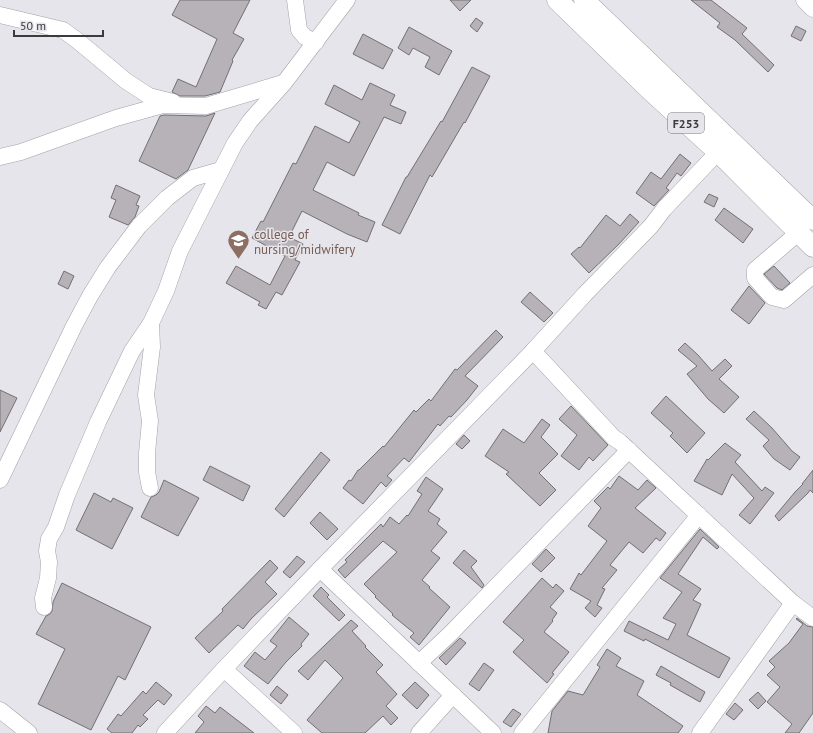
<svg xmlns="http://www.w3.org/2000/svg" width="813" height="733" viewBox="0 0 813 733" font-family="'PT Sans',sans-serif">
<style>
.building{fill:#b6b2b7;stroke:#737075}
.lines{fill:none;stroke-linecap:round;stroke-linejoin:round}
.minor-casing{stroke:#a2a2a8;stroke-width:17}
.major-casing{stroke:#a2a2a8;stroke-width:21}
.minor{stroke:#fff;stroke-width:16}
.major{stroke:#fff;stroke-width:20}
.labels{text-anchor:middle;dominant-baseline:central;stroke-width:3;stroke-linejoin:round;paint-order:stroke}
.shield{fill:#e5e5eb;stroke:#6e6e71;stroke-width:1}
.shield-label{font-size:12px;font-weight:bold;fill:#3b3b3d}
.education-label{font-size:13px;fill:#785e54;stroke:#e5e5eb;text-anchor:start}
</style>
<rect width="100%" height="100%" fill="#e5e5eb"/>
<g class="building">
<path d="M180 0H250L233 33 244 39 232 60 233 61 220 92 205 96H180L172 92 178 79 196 87 217 39 172 15Z"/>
<path d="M450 0H471L460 11Z"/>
<path d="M691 0H711L747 28 742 34 774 65 768 72 735 40 717 27 720 23Z"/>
<path d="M476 18 483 23 477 32 470 26Z"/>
<path d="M796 26 806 31 801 41 791 36Z"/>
<path d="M409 27 452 51 439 75 425 67 430 57 413 48 409 55 398 48Z"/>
<path d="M363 34 393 50 383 69 353 54Z"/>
<path d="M472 67 490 76 465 123 464 122 432 177 430 175 400 234 382 225 406 177H407L441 121 442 122Z"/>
<path d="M370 83 395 95 390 105 406 112 401 124 384 117 354 176 327 162 313 190 359 213 358 215 375 222 367 242 347 234 302 211 289 237 303 244 295 260 300 262 282 295 276 292 266 309 258 305 260 302 226 283 236 266 270 285 285 256 252 238 261 221 263 222 293 163 296 164 315 126 349 143 360 122 325 104 334 85 362 100Z"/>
<path d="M215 113 188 170 176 179 139 161 160 116 164 115 206 116Z"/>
<path d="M680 154 691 163 681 176 677 173 666 188 669 190 654 206 636 193 651 172 661 179Z"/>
<path d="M116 185 140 196 136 205 139 206 135 217 128 225 109 217 116 200 111 198Z"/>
<path d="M709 194 718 198 714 207 704 202Z"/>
<path d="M724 208 753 229 743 243 715 220Z"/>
<path d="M630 214 639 222 619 244 589 273 571 254 579 247 580 248 606 215 620 226Z"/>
<path d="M774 266 790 283 782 290 777 288 764 274Z"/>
<path d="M64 271 74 276 68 289 58 284Z"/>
<path d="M749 286 765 303 749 324 731 310Z"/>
<path d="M530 292 553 313 544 322 521 302Z"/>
<path d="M496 330 503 337 465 376 478 386 467 400 451 417 449 416 440 426 438 424 409 462 404 458 387 476 392 480 386 487 381 482 363 504 343 488 349 480 351 481 358 470H359L383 446 384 447 414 410 416 412 429 399 431 401 455 369 457 370Z"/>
<path d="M685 343 698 355 712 371 725 359 732 366 719 379 739 397 724 413 708 399 687 374 697 366 678 350Z"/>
<path d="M0 390 17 398 0 432Z"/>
<path d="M666 396 705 433 687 453 670 436 673 433 651 413Z"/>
<path d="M571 406 608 445 593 461 589 457 579 470 561 456 577 435 559 419Z"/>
<path d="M754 411 772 428 792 451 800 457 790 470 774 459 763 446 769 440 746 419Z"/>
<path d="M542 419 550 425 541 437 558 454 539 473 556 490 540 506 506 474 509 472 485 456 503 429 524 443Z"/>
<path d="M464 435 470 441 462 449 456 444Z"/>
<path d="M725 443 741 455 735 462 762 491 765 487 774 493 750 524 739 515 754 498 732 474 722 495 694 481 707 459 708 460Z"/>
<path d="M321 452 330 460 284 517 275 509Z"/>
<path d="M210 466 250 486 243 501 203 480Z"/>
<path d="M813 470V493L810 490 808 493 779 521 775 516 795 492 803 484H802Z"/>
<path d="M619 476 638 490 647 480 656 488 635 508 666 533 660 541 656 538 643 553 629 542 610 565 617 570 602 588 605 589 597 605 602 608 595 617 585 608 591 601 570 589 579 573 581 575 607 541 588 526 601 508 594 501 608 487 610 489Z"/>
<path d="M426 477 443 489 428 511 440 519 437 524 447 532 431 551 440 558 422 580 430 587 429 588 450 607 419 645 410 637 414 633 392 615 393 614 375 597 376 596 364 584 397 552 383 541 345 578 338 570 347 562 345 560 381 524 383 527 390 517 399 524 407 515 408 516 422 494 417 491Z"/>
<path d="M164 480 199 498 178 536 141 517 151 497 156 495 159 492Z"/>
<path d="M94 493 111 502 113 498 133 508 112 549 76 530Z"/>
<path d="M320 512 338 529 327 540 310 523Z"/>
<path d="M700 529 719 547 717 549 703 537 678 574 701 589 693 600 701 604 687 635 730 658 719 678 645 639 644 641 624 631 629 621 668 640 676 624 663 618 682 592 660 578Z"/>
<path d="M546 549 555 558 541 572 532 564Z"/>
<path d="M464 550 477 561 471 567 484 585 482 588 453 563Z"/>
<path d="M297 556 305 562 290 578 283 572Z"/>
<path d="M270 560 278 568 265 582 277 594 251 619 243 629 238 625 209 653 195 638 223 611 222 609Z"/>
<path d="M542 578 553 588 556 584 564 591 550 607 557 613 552 620 553 621 544 632 569 652 552 673 554 674 547 683 513 652 524 640 503 622Z"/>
<path d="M62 583 151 627 125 680 118 676 91 730 38 704 65 649 36 634 46 616 50 614 52 611 53 602Z"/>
<path d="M321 587 329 595 327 597 345 615 339 621 313 596Z"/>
<path d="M289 617 309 634 301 644 302 646 286 662 268 684 244 666 255 652 265 660 277 646 270 641Z"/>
<path d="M797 618 807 626 813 627V713L799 733H785L792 724 767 702 780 687 767 675 775 667 769 661 789 643 803 624 796 619Z"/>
<path d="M351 620 358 626 352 631 366 646 365 647 383 665 376 672 397 694 386 706 398 718 391 725 383 716 365 733H322L307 720 343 678 325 660 308 680 298 671Z"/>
<path d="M460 638 466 643 446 665 439 658Z"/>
<path d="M607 649 621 658 616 666 644 681 637 695 683 726 678 733H548L552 711 568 691 583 695 600 667 597 665Z"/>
<path d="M484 663 494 670 479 691 469 684Z"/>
<path d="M661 666 705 692 700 702 670 685 671 683 656 675Z"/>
<path d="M156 682 172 695 164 705 158 700 143 715 148 719 140 727 138 725 132 733H112L107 729 118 714 121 716 143 691 146 694Z"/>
<path d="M415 682 429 695 417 709 402 695Z"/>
<path d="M277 686 288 695 281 704 270 695Z"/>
<path d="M758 692 766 701 758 709 749 700Z"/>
<path d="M735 703 743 710 734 720 726 714Z"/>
<path d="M206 706 215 713 220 707 254 733H195L204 722 198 716Z"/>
<path d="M513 709 521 714 511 727 503 722Z"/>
</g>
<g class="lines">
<defs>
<g id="minor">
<path d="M295 0 299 30 305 37 316 42"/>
<path d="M804 0 813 9"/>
<path d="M0 15 63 30 78 41 126 81 149 96 173 102"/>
<path d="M0 157 21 152 116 118 163 105 206 106 283 83"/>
<path d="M798 233 755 270V278L772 297 784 300 813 275"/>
<path d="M533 351 614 438 620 442 793 603 813 618"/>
<path d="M0 480 74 326 90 296 108 267 139 226 167 198 193 178 221 170"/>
<path d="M150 488 147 472V453L150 421 146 395 152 347 151 323"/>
<path d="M320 569 493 733"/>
<path d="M44 607 43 598 48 578 49 562 47 551 49 539 56 527 67 495 98 422 132 351 151 323 166 291 180 251 235 143 250 121 284 83 347 0"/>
<path d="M419 663 450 634 629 450"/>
<path d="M224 669 294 733"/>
<path d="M0 710 29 733"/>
<path d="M165 733 224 669 320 569 533 351 585 294 651 226 664 209 718 152"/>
<path d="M419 733 453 695"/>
<path d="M522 733 699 515"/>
<path d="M700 733 793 603"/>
</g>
<g id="major">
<path d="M557 0 651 91 718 152 813 247"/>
<path d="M584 0 813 220"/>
</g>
</defs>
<use href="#minor" class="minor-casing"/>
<use href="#major" class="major-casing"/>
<use href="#minor" class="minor"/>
<use href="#major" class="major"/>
</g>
<defs>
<symbol id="university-pin" viewBox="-11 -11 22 30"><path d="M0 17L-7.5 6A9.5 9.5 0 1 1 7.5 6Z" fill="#8d6e63" stroke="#e5e5eb"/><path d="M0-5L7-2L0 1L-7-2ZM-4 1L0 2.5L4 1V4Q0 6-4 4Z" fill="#fff"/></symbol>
</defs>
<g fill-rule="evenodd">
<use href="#university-pin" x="226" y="228" width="25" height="34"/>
</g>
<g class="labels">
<rect class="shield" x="668" y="113" width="36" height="20" rx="3"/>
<g class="shield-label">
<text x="686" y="123">F253</text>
</g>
<g class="education-label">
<text x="254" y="234">college of<tspan x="254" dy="15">nursing/midwifery</tspan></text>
</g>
</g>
<path d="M14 30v6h89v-6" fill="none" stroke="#3b3b3d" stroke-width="2"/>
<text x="20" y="30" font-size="12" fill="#3b3b3d" stroke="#e5e5eb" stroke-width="3" paint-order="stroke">50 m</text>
</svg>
